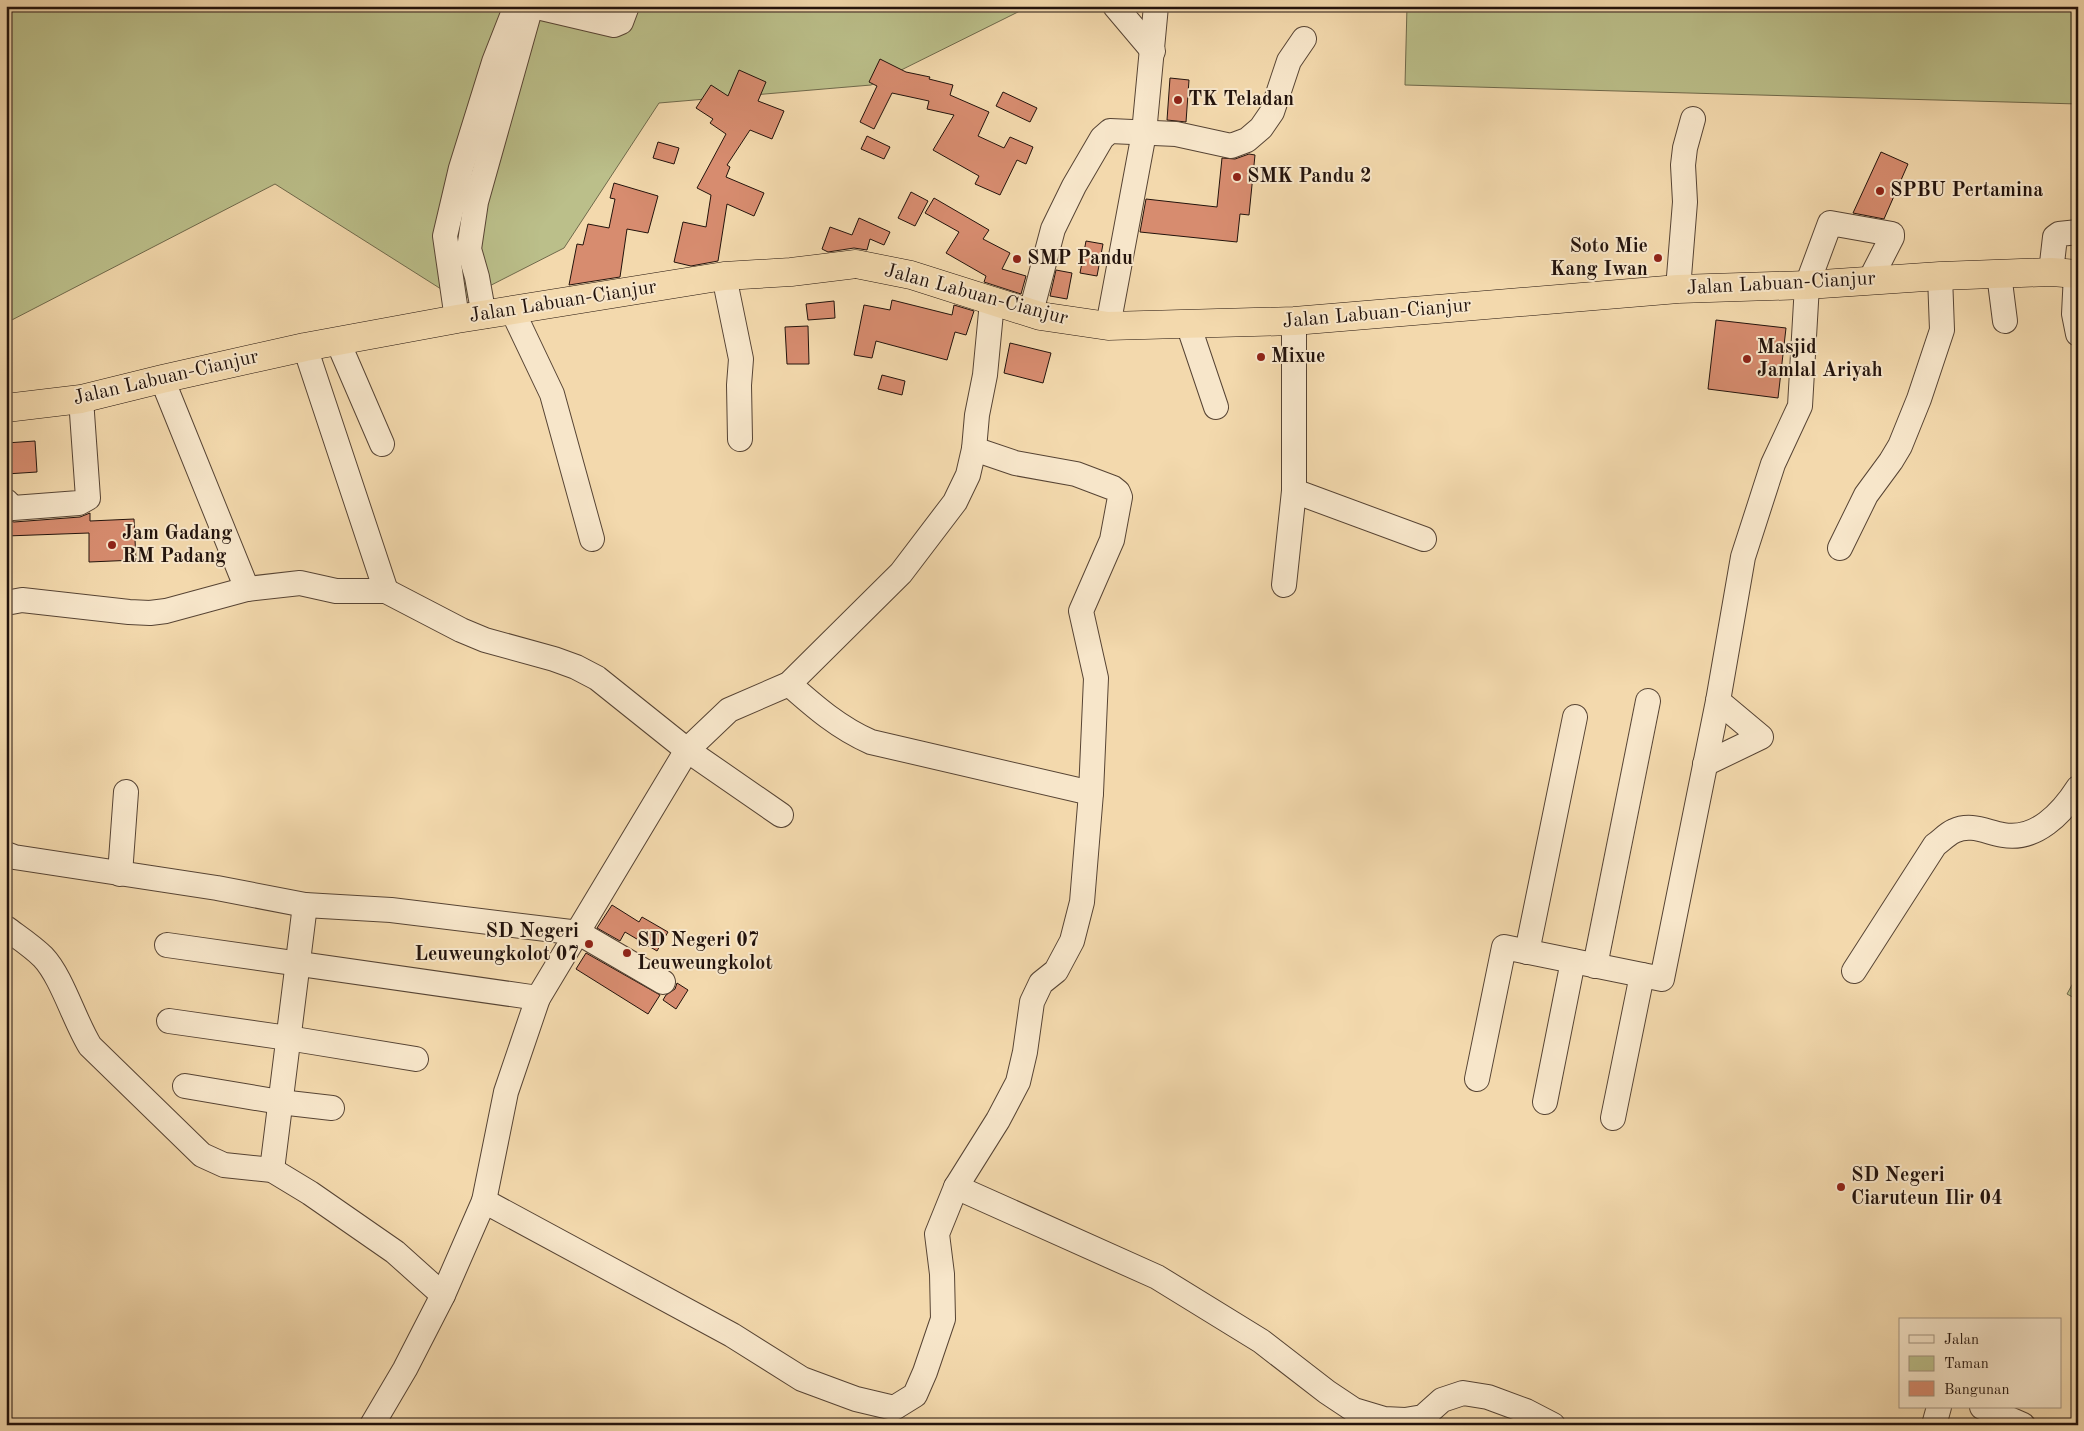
<svg xmlns="http://www.w3.org/2000/svg" width="2084" height="1431" viewBox="0 0 2084 1431" font-family="'Old Standard TT',serif">
<style>
.green{fill:#bbbf8a;stroke:#6f694b}
.building{fill:#d78c6f;stroke:#23130c}
.lines{fill:none;stroke-linecap:round;stroke-linejoin:round}
.minor-casing{stroke:#574434;stroke-width:26}
.highway-casing{stroke:#23130c;stroke-width:29}
.minor{stroke:#f7e6ca;stroke-width:24}
.highway{stroke:#f3d9ad;stroke-width:28}
.poi-dot{fill:#8f2418;stroke:#f7e6ca;stroke-width:2}
.labels{text-anchor:middle;dominant-baseline:central;stroke-width:4;stroke-linejoin:round;paint-order:stroke}
.poi-label{font-size:20px;font-weight:bold;fill:#23130c;stroke:#f7e6ca;text-anchor:start}
.street-label{font-size:20px;fill:#23130c;stroke:#f7e6ca}
</style>
<rect width="100%" height="100%" fill="#f3d9ad"/>
<filter id="stains"><feTurbulence type="fractalNoise" baseFrequency=".004" numOctaves="4"/><feColorMatrix values="0 0 0 0 .2 0 0 0 0 .09 0 0 0 0 .02 0 0 0 .5 -.17"/></filter>
<radialGradient id="worn" r=".72"><stop offset=".6" stop-color="#630" stop-opacity="0"/><stop offset="1" stop-color="#630" stop-opacity=".3"/></radialGradient>
<g class="green">
<path d="M6 6H1030L871 85 659 103 564 248 460 301 275 184 6 323Z"/>
<path d="M1407 6H2078V104L1405 85Z"/>
<path d="M2078 974V1000L2067 994Z"/>
</g>
<g class="building">
<path d="M880 59 906 72 930 77 929 79 953 85 950 95 989 112 978 136 1004 148 1010 137 1033 147 1026 164 1017 160 1000 195 975 184 979 176 933 150 954 115 927 109 929 101 892 93 874 129 860 122 877 86 869 82Z"/>
<path d="M739 70 766 82 758 101 784 111 772 139 750 130 727 165 730 167 726 177 764 193 754 216 727 204 718 261 691 266 674 262 683 222 706 227 711 195 697 188 726 134 710 123 713 119 696 108 711 85 728 96Z"/>
<path d="M1170 78 1189 80 1186 122 1167 120Z"/>
<path d="M1003 92 1037 108 1030 122 996 106Z"/>
<path d="M867 136 890 147 884 159 861 149Z"/>
<path d="M658 142 679 148 674 164 653 158Z"/>
<path d="M1881 152 1908 164 1884 219 1853 213Z"/>
<path d="M1249 154 1255 155 1249 215 1240 214 1237 242 1140 232 1146 199 1217 207 1222 158 1235 159Z"/>
<path d="M614 183 658 196 648 233 627 229 620 277 569 285 577 244 583 245 588 224 609 228 615 199 610 198Z"/>
<path d="M911 192 928 201 915 226 898 218Z"/>
<path d="M934 198 989 230 983 239 1010 253 1002 269 1026 276 1021 294 984 282 986 276 946 253 959 232 925 213Z"/>
<path d="M859 218 890 232 884 245 870 239 867 250 854 248 828 252 822 249 830 227 852 235Z"/>
<path d="M1086 241 1103 244 1097 276 1080 273Z"/>
<path d="M1056 270 1072 273 1067 299 1050 296Z"/>
<path d="M892 300 952 315 954 305 974 311 966 335 955 332 947 360 876 341 872 358 854 355 864 305 890 310Z"/>
<path d="M834 301 835 318 808 320 806 304Z"/>
<path d="M1716 320 1786 328 1778 398 1708 389Z"/>
<path d="M808 326 809 364H787L785 327Z"/>
<path d="M1010 343 1051 353 1043 383 1004 373Z"/>
<path d="M882 375 905 381 902 395 878 389Z"/>
<path d="M35 441 37 472 6 474V443Z"/>
<path d="M90 513V521L134 519 136 560 89 562V533L6 536V520L14 522 80 517Z"/>
<path d="M612 905 639 922 642 917 668 932 657 951 625 932 620 941 597 928Z"/>
<path d="M586 953 660 995 648 1014 576 969Z"/>
<path d="M677 983 688 990 676 1009 663 1000 666 995 675 989Z"/>
</g>
<g class="lines">
<defs>
<g id="minor">
<path d="M533 6 614 25 621 22 627 6"/>
<path d="M1115 6 1153 51"/>
<path d="M2051 272 2055 237 2059 234 2078 232"/>
<path d="M1999 274 2005 321"/>
<path d="M2076 274 2074 314 2078 334"/>
<path d="M724 276 741 359 739 385 740 439"/>
<path d="M1678 289 1685 202 1683 165 1685 148 1693 119"/>
<path d="M513 312 552 394 592 539"/>
<path d="M1031 312 1053 229 1074 186 1102 138 1110 131 1176 134 1231 146 1247 140 1261 128 1272 112 1289 61 1304 39"/>
<path d="M484 316 477 277 469 249 476 202 531 6"/>
<path d="M457 319 445 236 461 168 494 62 516 6"/>
<path d="M1188 324 1216 407"/>
<path d="M1108 326 1144 133 1156 6"/>
<path d="M338 342 382 444"/>
<path d="M305 347 386 591"/>
<path d="M162 379 247 589"/>
<path d="M1294 491 1424 539"/>
<path d="M6 501 13 508 79 503 88 498 81 399"/>
<path d="M1840 548 1866 495 1891 461 1900 446 1919 399 1942 330 1940 276"/>
<path d="M1284 585 1294 491V321"/>
<path d="M6 603 22 600 129 612 150 613 166 611 247 589 300 583 336 591H386L461 630 485 640 554 659 576 667 597 678 687 750 781 815"/>
<path d="M789 684C815 707 839 728 871 742L1091 793"/>
<path d="M1705 764 1761 737 1718 701"/>
<path d="M6 854 14 857 217 888 305 905 391 910 579 933 663 982"/>
<path d="M120 874 126 792"/>
<path d="M6 928C18 937 32 946 43 957 62 977 74 1020 90 1046L202 1155 224 1165 272 1170 310 1193 395 1252 443 1295"/>
<path d="M167 945 538 998"/>
<path d="M1527 952 1575 717"/>
<path d="M1595 966 1648 701"/>
<path d="M1854 971 1935 845C1941 841 1947 834 1954 831 1971 823 1986 832 2003 835 2036 841 2062 813 2078 788"/>
<path d="M169 1021 288 1038 416 1059"/>
<path d="M1477 1079 1504 947 1662 979 1718 701 1743 557 1773 464 1800 406 1807 285 1830 223 1892 234V237L1870 280"/>
<path d="M185 1086 280 1102 332 1108"/>
<path d="M1545 1102 1573 961"/>
<path d="M1613 1118 1642 975"/>
<path d="M272 1170 305 905"/>
<path d="M956 1187 1157 1277 1261 1341 1327 1392 1354 1410 1384 1419 1405 1420 1423 1417 1442 1400 1463 1393 1488 1397 1526 1411 1553 1425"/>
<path d="M484 1201 506 1092 538 998 687 750 729 710 789 684 901 573 955 502 968 475 974 449 977 415 985 375 992 302"/>
<path d="M1982 1407 2023 1425"/>
<path d="M372 1425 405 1369 443 1295 484 1201 732 1335 802 1379 856 1399 894 1408 915 1395 925 1372 943 1319 942 1274 937 1234 956 1187 998 1120 1018 1082 1025 1052 1032 1002 1041 983 1056 971 1072 941 1082 902 1091 793 1096 678 1081 611 1112 540 1120 497 1118 492 1113 488 1076 474 1015 463 974 449"/>
<path d="M1934 1425 1939 1407"/>
</g>
<path id="highway" d="M6 408 81 399 162 379 305 347 457 319 724 276 791 272 856 264 911 275 1040 316 1108 326 1294 321 1678 289 1807 285 1940 276 2051 272 2078 274"/>
</defs>
<use href="#minor" class="minor-casing"/>
<use href="#highway" class="highway-casing"/>
<use href="#minor" class="minor"/>
<use href="#highway" class="highway"/>
</g>
<g class="poi-dot">
<circle cx="1178" cy="100" r="5"/>
<circle cx="1237" cy="177" r="5"/>
<circle cx="1880" cy="191" r="5"/>
<circle cx="1658" cy="258" r="5"/>
<circle cx="1017" cy="259" r="5"/>
<circle cx="1261" cy="357" r="5"/>
<circle cx="1747" cy="359" r="5"/>
<circle cx="112" cy="545" r="5"/>
<circle cx="589" cy="944" r="5"/>
<circle cx="627" cy="953" r="5"/>
<circle cx="1841" cy="1187" r="5"/>
</g>
<g class="labels">
<g class="poi-label">
<text x="1188" y="100">TK Teladan</text>
<text x="1247" y="177">SMK Pandu 2</text>
<text x="1890" y="191">SPBU Pertamina</text>
<text x="1648" y="247" text-anchor="end">Soto Mie<tspan x="1648" dy="23">Kang Iwan</tspan></text>
<text x="1027" y="259">SMP Pandu</text>
<text x="1757" y="348">Masjid<tspan x="1757" dy="23">Jamlal Ariyah</tspan></text>
<text x="1271" y="357">Mixue</text>
<text x="122" y="534">Jam Gadang<tspan x="122" dy="23">RM Padang</tspan></text>
<text x="579" y="932" text-anchor="end">SD Negeri<tspan x="579" dy="23">Leuweungkolot 07</tspan></text>
<text x="637" y="941">SD Negeri 07<tspan x="637" dy="23">Leuweungkolot</tspan></text>
<text x="1851" y="1176">SD Negeri<tspan x="1851" dy="23">Ciaruteun Ilir 04</tspan></text>
</g>
<g class="street-label">
<text transform="translate(1781 284) rotate(-3)">Jalan Labuan-Cianjur</text>
<text transform="translate(976 295) rotate(15)">Jalan Labuan-Cianjur</text>
<text transform="translate(563 302) rotate(-9)">Jalan Labuan-Cianjur</text>
<text transform="translate(1377 314) rotate(-5)">Jalan Labuan-Cianjur</text>
<text transform="translate(166 378) rotate(-13)">Jalan Labuan-Cianjur</text>
</g>
</g>
<rect width="2084" height="1431" fill="none" stroke="#f3d9ad" stroke-width="25"/>
<rect x="8" y="8" width="2069" height="1416" fill="none" stroke="#23130c" stroke-width="2.5"/>
<rect x="12" y="12" width="2059" height="1406" fill="none" stroke="#23130c"/>
<rect x="1899" y="1318" width="162" height="90" fill="#f7e6ca" stroke="#a2927e"/>
<rect x="1909" y="1335" width="25" height="8" fill="#f7e6ca" stroke="#a2927e"/>
<text x="1944" y="1344" font-size="15" fill="#23130c">Jalan</text>
<rect x="1909" y="1356" width="25" height="15" fill="#bbbf8a" stroke="#a2927e"/>
<text x="1944" y="1368" font-size="15" fill="#23130c">Taman</text>
<rect x="1909" y="1381" width="25" height="15" fill="#d78c6f" stroke="#a2927e"/>
<text x="1944" y="1394" font-size="15" fill="#23130c">Bangunan</text>
<rect width="100%" height="100%" filter="url(#stains)"/>
<rect width="100%" height="100%" fill="url(#worn)"/>
</svg>
